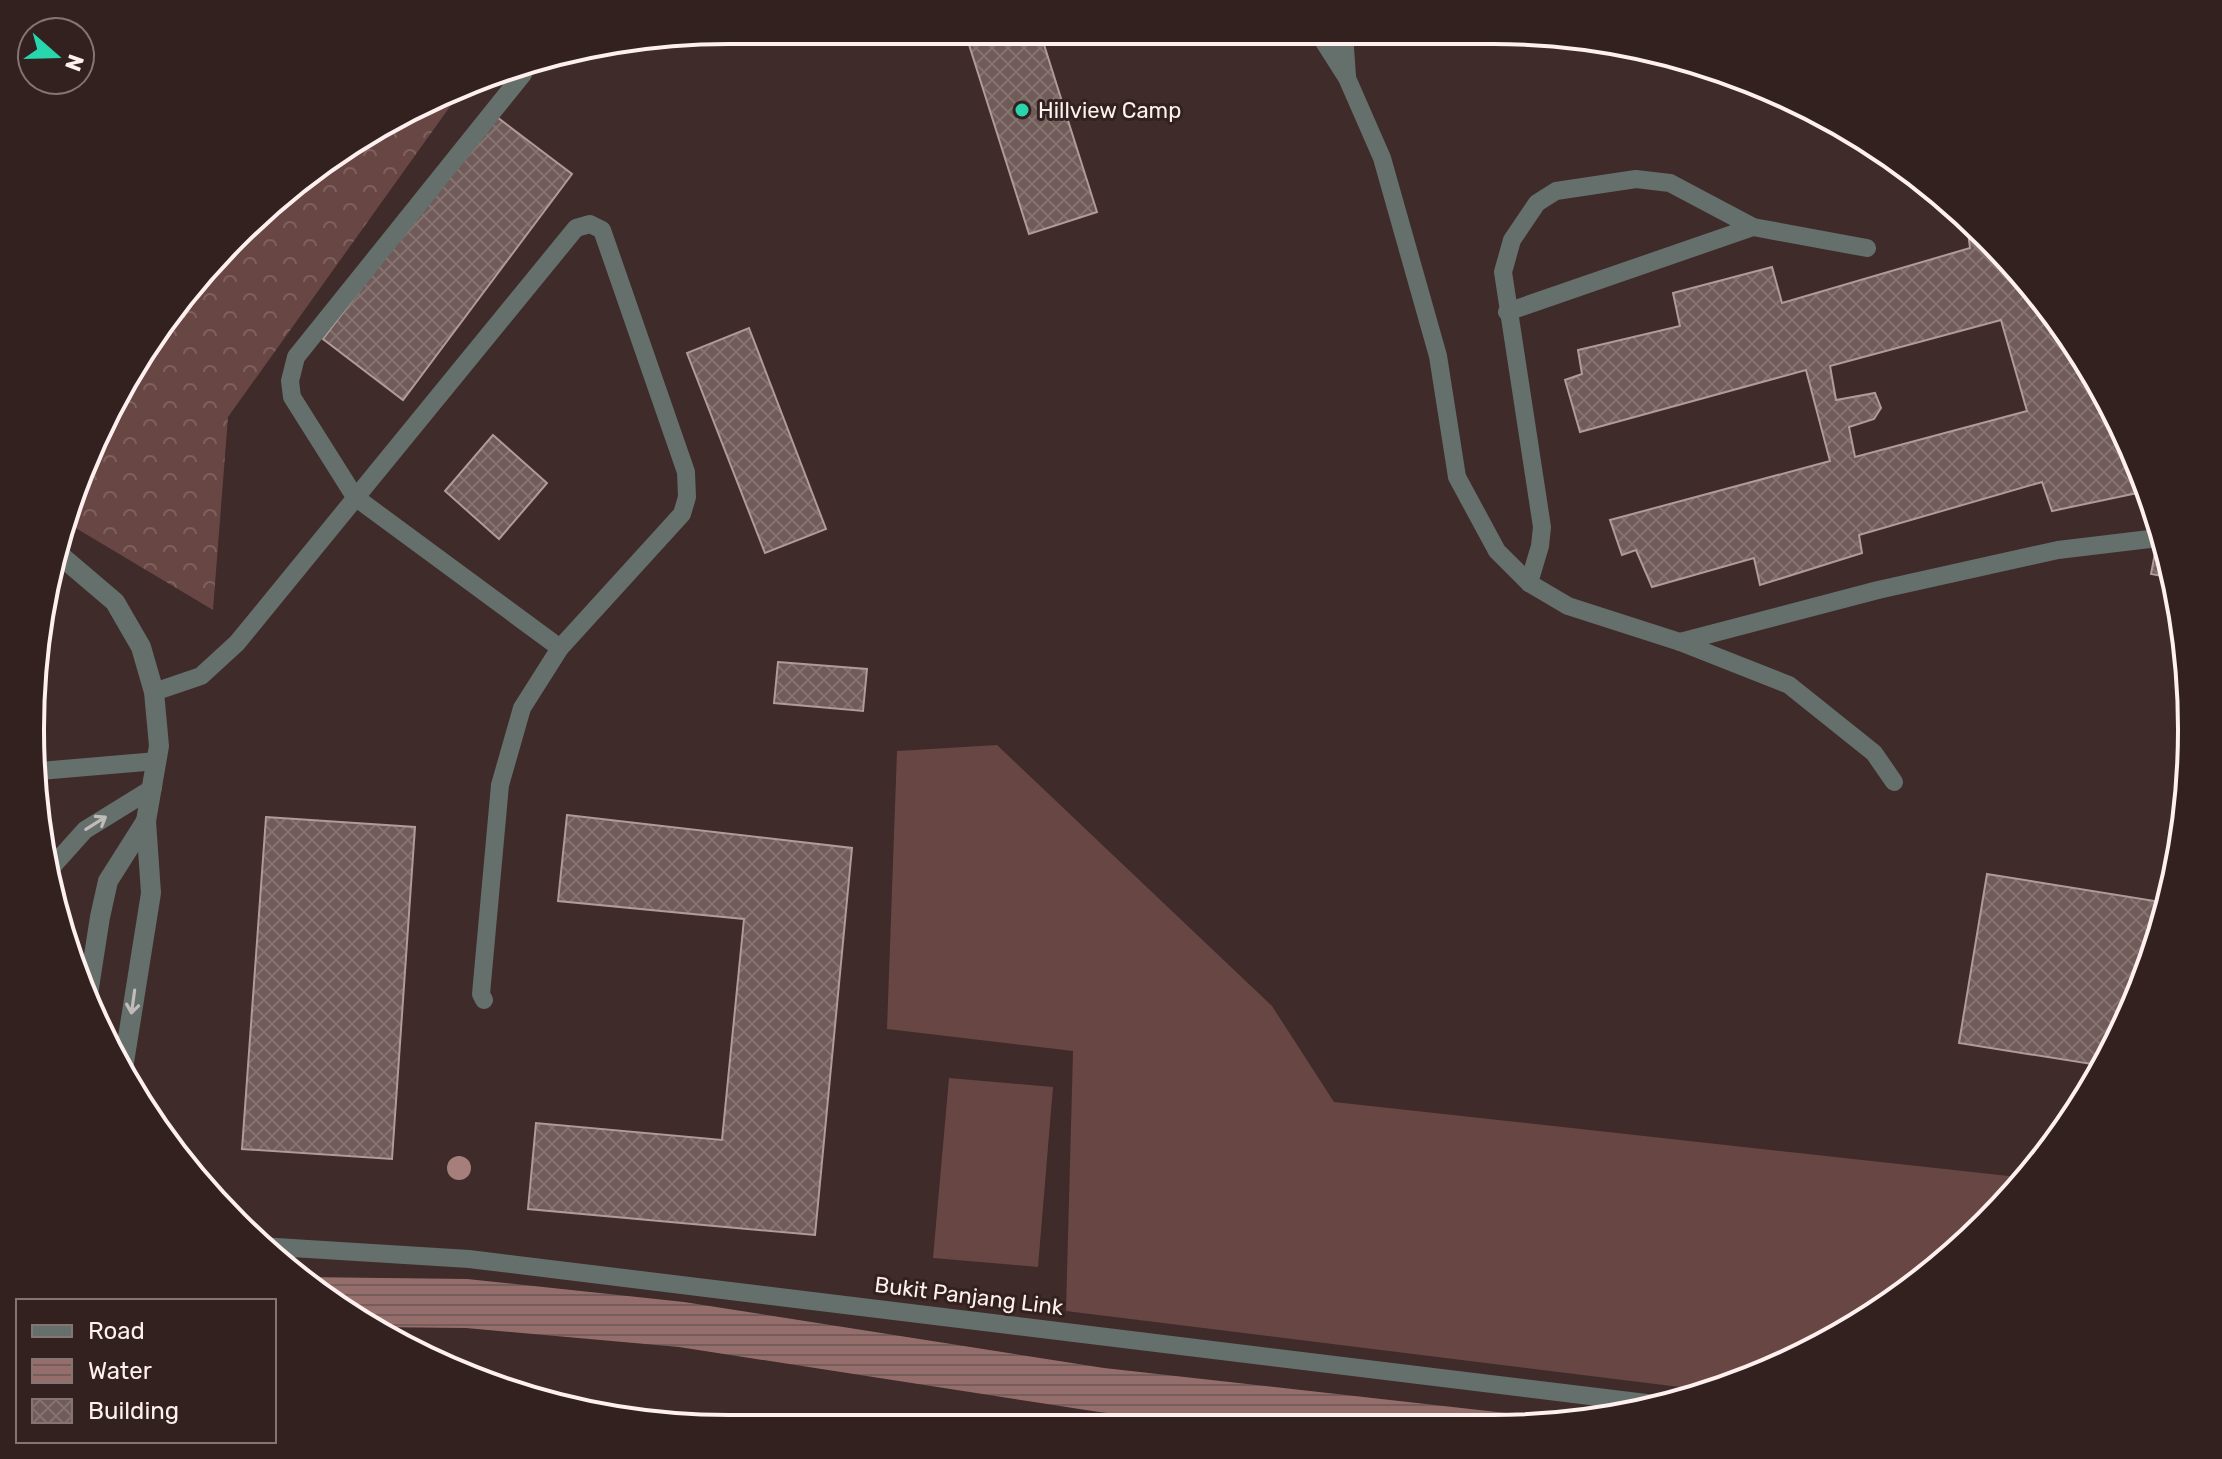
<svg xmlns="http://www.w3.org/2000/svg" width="2222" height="1459" viewBox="0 0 2222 1459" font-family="Rubik,sans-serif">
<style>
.grass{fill:#684643}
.forest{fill:url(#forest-crowns)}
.water{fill:url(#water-rules)}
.building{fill:url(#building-cross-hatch);stroke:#b19a98;stroke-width:2;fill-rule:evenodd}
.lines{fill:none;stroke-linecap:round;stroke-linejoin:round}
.service{stroke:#656f6b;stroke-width:18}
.minor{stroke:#656f6b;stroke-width:20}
.tree{fill:#a67f7c}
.oneway{stroke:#c0bcba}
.poi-dot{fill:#29d5ac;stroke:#332120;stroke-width:3}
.labels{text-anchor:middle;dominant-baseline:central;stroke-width:6;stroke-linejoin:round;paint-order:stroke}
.poi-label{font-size:22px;fill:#fdf0ef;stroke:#332120;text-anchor:start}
.street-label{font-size:22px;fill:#fdf0ef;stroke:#332120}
.rim{fill:none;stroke:#fdf0ef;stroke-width:4}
</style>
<defs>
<pattern id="forest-crowns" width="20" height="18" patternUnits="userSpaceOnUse" patternTransform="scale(2)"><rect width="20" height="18" fill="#684643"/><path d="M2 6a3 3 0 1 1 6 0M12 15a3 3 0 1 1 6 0" fill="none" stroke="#7e615e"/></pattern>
<pattern id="water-rules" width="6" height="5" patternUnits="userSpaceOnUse" patternTransform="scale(2)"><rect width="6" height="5" fill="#956e6b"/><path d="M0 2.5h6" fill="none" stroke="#745d5b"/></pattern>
<pattern id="building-cross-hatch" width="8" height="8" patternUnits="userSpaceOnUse" patternTransform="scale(2)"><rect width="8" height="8" fill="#705b59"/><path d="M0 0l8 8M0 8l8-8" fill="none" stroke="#857371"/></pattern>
</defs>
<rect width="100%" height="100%" fill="#3e2b2a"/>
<g class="grass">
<path d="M997 745 1272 1006 1334 1102 2027 1178 2018 1191 1918 1285 1801 1357 1712 1391 1066 1311 1073 1051 887 1029 897 751Z"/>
<path d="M949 1078 1053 1087 1038 1267 933 1258Z"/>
</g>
<g class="forest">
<path d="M773 30 906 31V41Z"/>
<path d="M464 87 228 417 213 610 69 524 83 462 175 303 341 148Z"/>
</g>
<path class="water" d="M301 1277 467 1279 684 1302 1104 1368 1577 1421 1538 1428 1220 1426 1099 1412 679 1347 466 1328 375 1327Z"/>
<g class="building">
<path d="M965 32H1040L1097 212 1029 234Z"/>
<path d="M493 114 572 174 403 400 323 339Z"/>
<path d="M1966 216 2048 304 2120 421 2147 491 2052 511 2042 482 1859 535 1862 553 1760 585 1754 558 1652 587 1636 550 1622 555 1610 520 1830 461 1806 370 1580 432 1565 380 1582 374 1578 350 1680 326 1673 293 1772 267 1782 303 1970 248ZM2001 320 2027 411 1855 457 1849 427 1874 419 1881 408 1875 393 1836 400 1830 366Z"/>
<path d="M749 328 826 529 765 553 687 353Z"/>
<path d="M493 435 547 483 499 539 445 491Z"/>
<path d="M2160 527 2168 549 2173 578 2151 574Z"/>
<path d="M778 662 867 669 863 711 774 703Z"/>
<path d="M567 815 852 848 815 1235 528 1209 536 1123 722 1140 744 919 558 901Z"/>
<path d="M266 817 415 827 392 1159 242 1149Z"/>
<path d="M1987 874 2167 903 2155 955 2104 1066 1959 1043Z"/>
</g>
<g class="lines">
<g class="service">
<path d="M1319 34 1347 78 1382 158 1438 356 1457 477 1497 551 1529 583 1568 606 1680 642 1789 685 1874 753 1894 782"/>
<path d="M1344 34 1347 76"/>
<path d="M523 74 296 357 290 381 292 397 355 497 560 648"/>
<path d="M1507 312 1753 227"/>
<path d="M1529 583 1540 546 1542 527 1503 272 1512 240 1537 203 1556 191 1636 179 1670 183 1753 227 1867 248"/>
<path d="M1680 642 1878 590 2058 550 2158 538"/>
<path d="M154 692 201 676 237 643 576 228 590 224 602 230 686 472 687 497 682 514 560 648 522 708 500 785 481 994 484 1000"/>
<path d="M40 771 157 761"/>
<path d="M50 869 85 830 153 788"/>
<path d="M260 1246 469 1259 1671 1406"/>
</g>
<g class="minor">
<path d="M61 556 115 602 141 647 154 692 159 746 146 821 151 893 122 1075"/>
<path d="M88 994 100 917 108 881 146 821"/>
</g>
</g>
<circle class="tree" cx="459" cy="1168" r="12"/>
<defs><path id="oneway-shaft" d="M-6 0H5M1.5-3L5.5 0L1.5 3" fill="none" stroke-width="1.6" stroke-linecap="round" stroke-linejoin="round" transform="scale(2)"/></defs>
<g class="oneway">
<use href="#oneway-shaft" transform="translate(96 823) rotate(-32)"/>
<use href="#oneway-shaft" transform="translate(133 1002) rotate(98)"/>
</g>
<circle class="poi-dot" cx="1022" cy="110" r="8"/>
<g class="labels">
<g class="poi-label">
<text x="1038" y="110">Hillview Camp</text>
</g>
<g class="street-label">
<text transform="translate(969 1296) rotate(7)">Bukit Panjang Link</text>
</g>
</g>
<path d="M0 0H2222V1459H0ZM729 44H1493A685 685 0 0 1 2178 729V730A685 685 0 0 1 1493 1415H729A685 685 0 0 1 44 730V729A685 685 0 0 1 729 44Z" fill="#332120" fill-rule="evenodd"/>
<path class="rim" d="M729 44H1493A685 685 0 0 1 2178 729V730A685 685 0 0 1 1493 1415H729A685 685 0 0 1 44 730V729A685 685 0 0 1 729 44Z"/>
<rect x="16" y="1299" width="260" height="144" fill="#332120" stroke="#847473" stroke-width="2"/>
<rect x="32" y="1325" width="40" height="12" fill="#656f6b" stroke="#847473" stroke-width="2"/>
<text x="88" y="1339" font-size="24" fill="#fdf0ef">Road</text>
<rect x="32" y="1359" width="40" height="24" fill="url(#water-rules)" stroke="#847473" stroke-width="2"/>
<text x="88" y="1379" font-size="24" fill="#fdf0ef">Water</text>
<rect x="32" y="1399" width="40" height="24" fill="url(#building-cross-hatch)" stroke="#847473" stroke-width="2"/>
<text x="88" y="1419" font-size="24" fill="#fdf0ef">Building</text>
<g transform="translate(56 56) rotate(110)"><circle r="38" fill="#332120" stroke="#847473" stroke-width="2"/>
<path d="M0-6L14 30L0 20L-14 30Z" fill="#29d5ac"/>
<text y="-12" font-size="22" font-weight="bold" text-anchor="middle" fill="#fdf0ef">N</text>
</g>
</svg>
